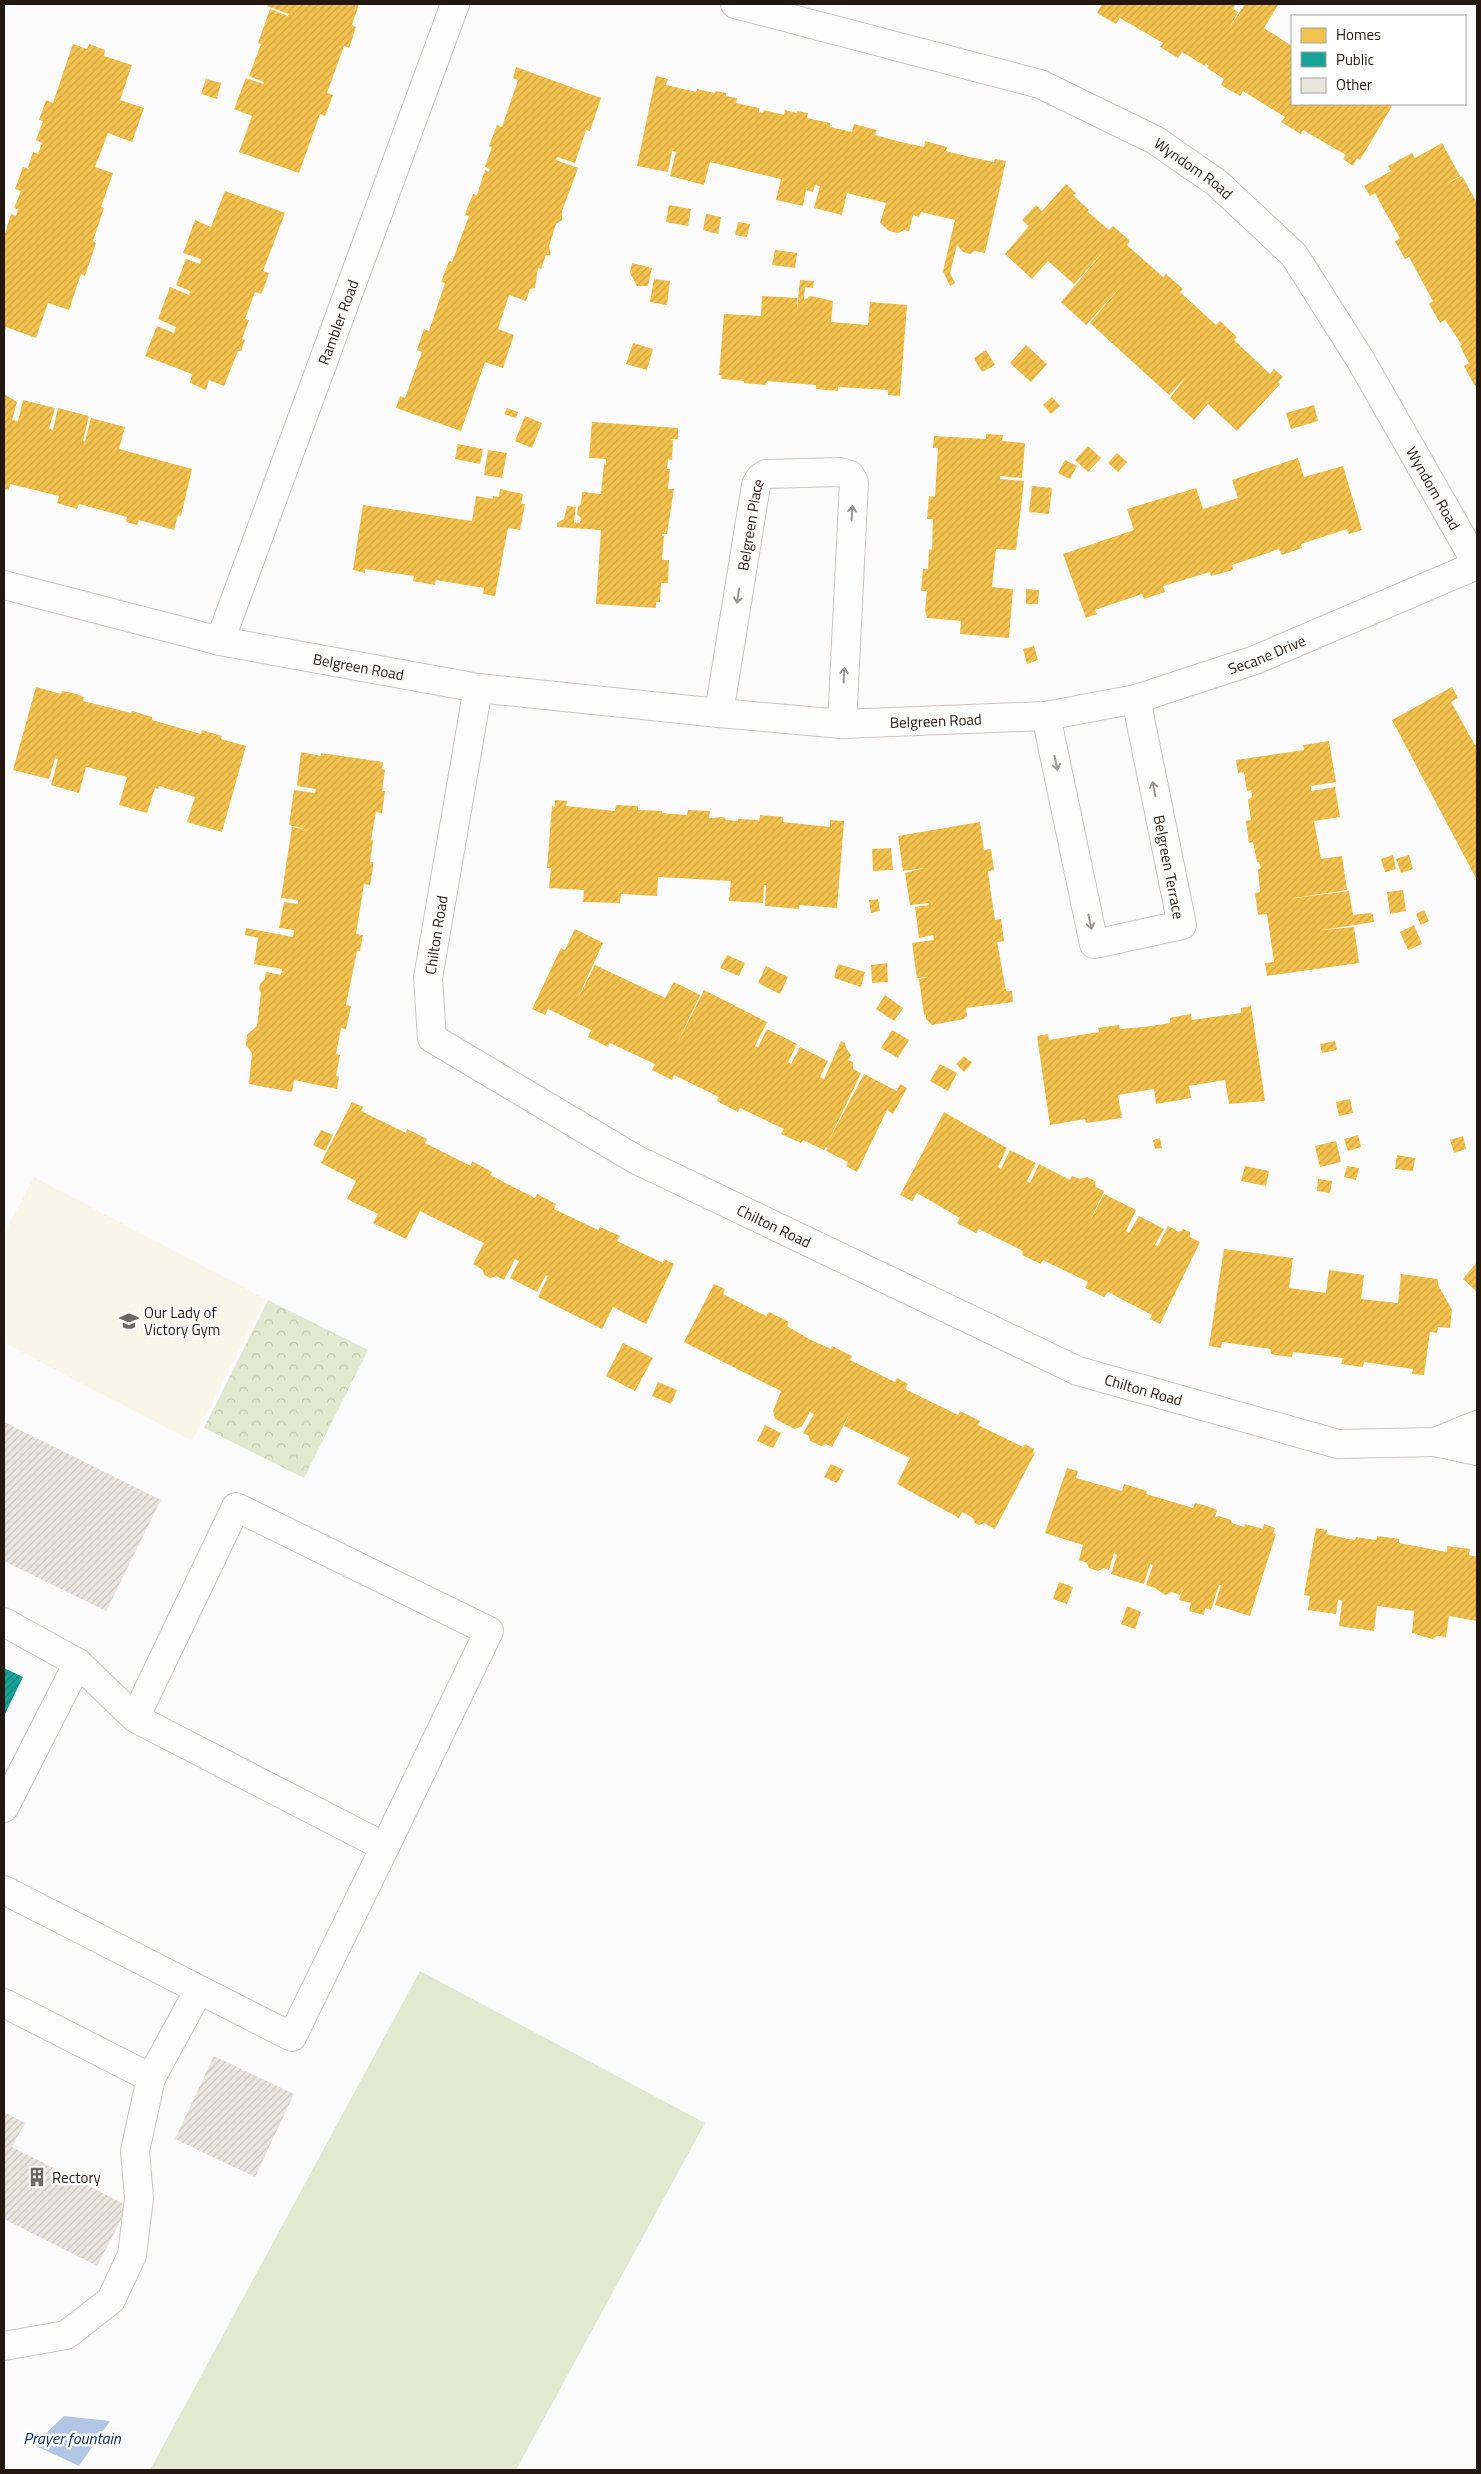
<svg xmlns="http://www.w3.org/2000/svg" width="1481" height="2474" viewBox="0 0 1481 2474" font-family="'Titillium Web',sans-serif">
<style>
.education{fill:#faf5e9}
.grass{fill:#e2e9d0}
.park{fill:url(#park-crowns)}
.water{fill:#b0c6e4}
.homes{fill:url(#homes-hatch)}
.public{fill:url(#public-hatch)}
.building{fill:url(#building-hatch)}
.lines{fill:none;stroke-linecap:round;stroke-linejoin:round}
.minor-casing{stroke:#ccc6c1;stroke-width:30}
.minor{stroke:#fefefe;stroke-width:28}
.oneway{stroke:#9b9692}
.labels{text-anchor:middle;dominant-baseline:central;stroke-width:5;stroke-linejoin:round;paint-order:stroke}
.street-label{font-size:15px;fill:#23180f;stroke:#fff}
.poi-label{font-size:15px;fill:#23180f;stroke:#fff;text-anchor:start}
.water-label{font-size:16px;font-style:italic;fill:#00285b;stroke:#fff}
</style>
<defs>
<pattern id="park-crowns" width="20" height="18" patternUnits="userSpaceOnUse" patternTransform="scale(1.25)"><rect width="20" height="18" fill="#e2e9d0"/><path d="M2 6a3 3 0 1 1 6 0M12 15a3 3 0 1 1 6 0" fill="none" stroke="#c2c7b1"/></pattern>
<pattern id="homes-hatch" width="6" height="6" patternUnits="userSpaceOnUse" patternTransform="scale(1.25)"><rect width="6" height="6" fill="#f2c14e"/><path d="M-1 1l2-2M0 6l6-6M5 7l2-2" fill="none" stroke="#cfa543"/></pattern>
<pattern id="public-hatch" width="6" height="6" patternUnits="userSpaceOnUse" patternTransform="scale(1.25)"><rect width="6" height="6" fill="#17a398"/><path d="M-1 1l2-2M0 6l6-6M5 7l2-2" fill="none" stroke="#14847a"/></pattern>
<pattern id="building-hatch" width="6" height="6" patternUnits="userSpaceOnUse" patternTransform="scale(1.25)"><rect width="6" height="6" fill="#ebe5e0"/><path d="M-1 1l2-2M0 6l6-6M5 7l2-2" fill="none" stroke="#c9c4bf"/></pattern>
</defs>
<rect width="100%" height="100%" fill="#fbfbfb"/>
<path class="education" d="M34 1177 266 1299 192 1441 4 1343V1234Z"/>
<path class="grass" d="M420 1971 705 2123 516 2470H150Z"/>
<path class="park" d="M268 1300 368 1350 304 1478 204 1428Z"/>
<path class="water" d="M64 2416 110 2421 79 2466 34 2445Z"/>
<g class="homes">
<path d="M268 4H359L352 25 356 27 349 48 344 46 327 93 333 95 325 116 320 114 299 173 239 152 252 116 234 109 246 78 263 84 264 82 249 76 261 44 258 43 270 9 288 16 289 14 267 6Z"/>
<path d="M1102 4H1236L1233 9 1238 12 1230 27 1245 4H1276L1278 5 1264 28 1292 46V104H1389L1392 106 1360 160 1357 158 1353 166 1343 159 1346 155 1303 130 1301 134 1281 122 1285 117 1243 91 1240 96 1221 85 1224 79 1207 68 1209 66 1206 64 1205 66 1182 52 1178 58 1160 47 1163 43 1120 18 1116 24 1097 13Z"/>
<path d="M73 44 87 49 89 44 105 50 104 56 132 65 120 100 144 108 132 142 108 133 95 167 113 173 101 207 104 208 93 241 96 243 85 276 81 274 69 310 48 303 36 338 6 327 4 334V237L11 214 16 216 18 209 14 208 21 191 15 189 23 167 29 169 28 167 33 152 38 154 42 143 36 140 43 121 39 120 46 100 53 103Z"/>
<path d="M516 67 601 98 590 131 586 130 575 163 557 157 556 160 578 168 562 211V220L556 224 549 246 551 255H546L541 269 538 268 535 288 530 289 526 301 509 295 498 329 514 335 503 368 485 362 461 431 396 408 400 396 405 398 422 352 417 350 424 329 429 331 445 283 441 282 449 261 452 262 469 216 465 214 473 194 477 195 485 170 489 172 490 169 485 167 492 147 489 146 497 125 502 127 518 80 513 78Z"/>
<path d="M656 76 668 79 666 85 696 92 697 89 715 93 716 91 726 93V96L737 98 736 103 759 108V112L763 113 764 110 784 115 785 110 797 113V111L808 113 807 118 830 123V127L852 132 854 124 877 130 875 135 901 142 924 147 925 141 947 147 946 151 970 157 994 162 995 159 1006 161 985 253 975 251 970 254 963 252 957 245 950 273 955 283 950 286 943 271 955 220 921 212 919 217 913 215 909 231 904 230 898 233 889 231 880 223 886 203 847 193 842 215 814 208 820 186 815 185 813 192 806 190 803 206 776 200 781 179 710 162 704 185 670 176 676 152 672 151 668 172 637 166Z"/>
<path d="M206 79 221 83 217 99 201 94Z"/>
<path d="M1442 143 1460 176 1446 184 1462 176 1477 203V385L1475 386 1464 366 1469 363 1460 346 1462 345 1445 320 1440 323 1429 304 1433 301 1409 257 1405 259 1395 241 1400 238 1387 215 1375 193 1370 196 1364 186 1391 171 1388 166 1412 153 1415 158Z"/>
<path d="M1066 184 1076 193 1073 195 1089 210 1088 212 1109 230 1113 226 1130 241 1127 245 1163 277 1166 274 1183 289 1180 292 1216 325 1220 321 1237 337 1234 340 1270 374 1274 369 1283 377 1278 382 1280 384 1237 431 1208 404 1194 420 1170 398 1186 377 1169 395 1090 323 1122 285 1086 325 1061 302 1104 251 1074 284 1048 261 1032 279 1005 254 1029 226 1022 220 1036 205 1042 211Z"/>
<path d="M225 191 285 213 263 271 269 273 265 285 261 294 255 292 245 319 249 320 242 339 245 340 241 351H238L224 386 209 380 206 390 190 383 192 374 145 356 157 326 174 333 176 327 158 319 170 287 189 295 190 291 176 285 186 259 200 264 201 259 183 253 195 220 211 227Z"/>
<path d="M669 205 691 209 688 226 666 222Z"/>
<path d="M706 214 721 217 718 234 703 230Z"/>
<path d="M738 222 750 224 747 237 735 235Z"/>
<path d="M775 250 797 253 795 268 772 265Z"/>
<path d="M632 263 652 268 648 286H637L630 273Z"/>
<path d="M654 279 670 281 667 305 650 302Z"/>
<path d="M800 280 814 281 813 288 805 287 804 300 811 296 833 301 831 322 868 325 870 302 907 305 900 396 888 395V390L838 387V391L816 389V385L767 381 766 385 744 383V381L721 379 722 376 719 375 724 314 761 316 762 296 797 298V309Z"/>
<path d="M633 343 653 349 647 370 626 364Z"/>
<path d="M1026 345 1047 364 1031 382 1010 363Z"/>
<path d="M986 350 995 365 982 372 974 358Z"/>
<path d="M4 394 17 402 12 420 18 421 23 400 55 408 49 429 53 430 58 408 89 416 83 441 85 442 91 418 125 427 119 449 192 469 181 516 178 515 174 530 139 520 137 525 126 522 127 517 79 504 77 509 57 503 59 496 10 484 9 490 4 489Z"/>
<path d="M1052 397 1060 406 1051 414 1043 405Z"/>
<path d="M1314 405 1318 421 1291 429 1286 413Z"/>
<path d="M507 408 518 412 516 418 504 414Z"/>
<path d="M525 416 542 423 532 448 515 441Z"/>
<path d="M592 422 678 428V439H670L673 440 672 460 668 459 667 469H670L668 489H674L667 534H662V536H664L662 560H669L668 583H661L660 602H656V608L596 604 601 530 557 527V523L564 519 567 506 576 507 574 522 580 523 581 518 577 514 578 507 581 504 582 492 601 494 604 464 606 465V459L589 458Z"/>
<path d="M986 434 1003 435 1002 441 1025 443 1022 478 1000 476V479L1024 481 1016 550 996 549 992 587 1013 589 1009 638 960 634 961 621 927 618 925 610 927 591H921L923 569H928L929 549 932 550 933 519H927L929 496 935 497 938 448H933L934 436 986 439Z"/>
<path d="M458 444 483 449 480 464 455 459Z"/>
<path d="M1088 446 1101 458 1088 472 1075 460Z"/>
<path d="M488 450 507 453 502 478 484 475Z"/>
<path d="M1117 453 1127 462 1118 472 1108 463Z"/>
<path d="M1298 458 1304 477 1343 466 1362 530 1349 534 1347 529 1301 544 1302 548 1282 555 1279 549 1232 565 1233 570 1211 576 1210 572 1163 586 1165 592 1144 599 1142 594 1095 610 1097 614 1086 618 1063 554 1134 530 1127 509 1196 488 1203 509 1238 498 1232 480Z"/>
<path d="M1065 460 1077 466 1070 479 1058 473Z"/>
<path d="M1032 486 1052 488 1049 514 1029 512Z"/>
<path d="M500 489 523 494 521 504H525L520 530 508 528 495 596 483 594 484 588 436 580 435 585 413 581 414 576 365 569V573L353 570 363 505 472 521 476 496 493 499V496L499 497Z"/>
<path d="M1026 589 1039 590 1038 604H1026Z"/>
<path d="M1034 646 1038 660 1027 664 1023 649Z"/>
<path d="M36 687 61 694 62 691 73 693 84 697 83 701 131 713 132 711 152 717V720L201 734 202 730 222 736 221 739 246 746 222 832 187 822 195 797 159 786 158 789 155 788 147 813 119 805 127 777 86 767 79 793 51 785 58 759 55 758 49 779 13 770Z"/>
<path d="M1452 687 1458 698 1451 702 1475 745 1477 744V880L1392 720Z"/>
<path d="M1329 741 1336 782 1311 786V791L1335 787 1340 817 1314 821 1321 859 1342 856 1347 890 1288 899 1349 891 1353 915 1370 913 1373 915 1374 922 1322 930 1354 927 1359 963 1267 976 1265 963 1274 962 1267 914 1258 915 1255 893 1260 892 1258 869 1261 868 1259 862H1257L1253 842 1249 843 1246 821 1251 820 1248 800 1252 797V795L1251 790 1247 791 1244 772 1238 773 1236 760 1304 750 1303 745Z"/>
<path d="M301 752 321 756V753L383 762 382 769 385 770 382 791H385L382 813 376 812 371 840H373L370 862H373V868L370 885 364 884 356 934 363 935 360 951H357L346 1005 351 1006 346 1029 341 1028 337 1049 336 1054 340 1055 336 1076 339 1077 337 1089 294 1080 292 1092 249 1084 252 1053 246 1045 247 1035 257 1026 261 993 259 989 260 984 264 980 266 972 281 975 282 969 254 964 258 938 245 935 246 928 293 937 294 930 279 928 284 902 298 904V900L281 898 292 827 309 830 289 825 294 790 315 793 316 789 297 786Z"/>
<path d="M555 800 567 801 566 806 615 811 616 805 638 806V810L662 811V813L687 815 688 810 710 811 709 818 724 817 726 820 738 821V819L758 820 759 822 760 815 783 817V822L830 827V820L844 821 837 908 799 905V909L765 906 766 885H764L763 903 729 901 731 881 658 877 657 896 621 894 623 874 620 903 583 902 584 890 549 888 551 868H547L552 806 555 807Z"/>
<path d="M980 822 984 850 991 849 994 870 988 871 991 894 995 920 1001 919 1004 941 997 942 1006 991H1012L1013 1002 966 1008 967 1016 964 1019 932 1025 926 1019V1014L924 1015 919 979 928 977 917 978 912 943 934 940 933 935 919 938 915 907 929 905V903L910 905 905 873 924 868 903 871 898 836Z"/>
<path d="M891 848 893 870 873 871 872 849Z"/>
<path d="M1393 855 1396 869 1385 872 1381 859Z"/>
<path d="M1409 855 1413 869 1401 873 1396 859Z"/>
<path d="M1403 890 1406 911 1390 914 1387 892Z"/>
<path d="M878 899 880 911 871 913 869 900Z"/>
<path d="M1424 910 1429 921 1421 925 1416 914Z"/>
<path d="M1414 925 1422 944 1408 950 1400 932Z"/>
<path d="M575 929 603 943 577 1000 595 965 665 998 674 982 700 995 677 1044 704 990 767 1022 755 1046 758 1047 767 1029 797 1044 788 1062 791 1064 800 1047 828 1061 820 1077 824 1079 841 1041 845 1043 846 1048 851 1055 848 1060 853 1062V1069L861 1073 829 1140 864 1074 897 1091 900 1084 907 1088 893 1114 887 1110 857 1172 846 1166 848 1162 826 1151 828 1148 826 1147 824 1150 803 1140 801 1143 790 1138 781 1134 784 1129 761 1118 740 1108 738 1112 717 1101 719 1097 674 1075 672 1080 652 1070 655 1064 610 1043 608 1047 588 1037 591 1030 548 1009 545 1015 532 1009 561 948 565 950Z"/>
<path d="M727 955 745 963 739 976 720 968Z"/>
<path d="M887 963 888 982 872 983 871 965Z"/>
<path d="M838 964 865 972 861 987 834 978Z"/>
<path d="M766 966 788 977 780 994 758 983Z"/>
<path d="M885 995 903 1008 894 1021 876 1009Z"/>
<path d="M1251 1006 1265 1101 1229 1104 1225 1080 1189 1086 1191 1098 1156 1104 1154 1089 1118 1095 1122 1118 1086 1123 1085 1119 1050 1125 1037 1036 1048 1034 1049 1040 1099 1032 1098 1028 1119 1025 1120 1029 1144 1027 1170 1023V1018L1179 1016 1191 1014 1192 1020 1241 1013V1008Z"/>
<path d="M892 1030 909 1040 898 1058 881 1048Z"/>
<path d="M1335 1041 1337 1050 1322 1053 1320 1044Z"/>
<path d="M964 1056 972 1063 964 1072 956 1064Z"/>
<path d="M940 1064 957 1073 948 1091 930 1081Z"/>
<path d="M1350 1099 1353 1113 1339 1116 1336 1102Z"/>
<path d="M352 1102 363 1107 361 1111 406 1133 407 1129 427 1139 425 1143 471 1166 472 1161 492 1172 490 1175 535 1198 537 1194 556 1204 554 1209 598 1230 600 1227 620 1236 617 1241 663 1263 664 1259 674 1264 646 1324 613 1307 602 1329 538 1297 548 1276 546 1275 537 1292 510 1278 519 1261 515 1259 504 1280 496 1276 491 1278 484 1275 483 1270 473 1264 484 1243 420 1211 406 1239 373 1223 378 1214 347 1199 356 1181 321 1163Z"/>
<path d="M944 1112 1007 1148 998 1167 1001 1169 1010 1150 1036 1163 1027 1181 1030 1183 1039 1164 1070 1180 1072 1176 1080 1179 1087 1177 1095 1181 1096 1187 1104 1191 1089 1223 1104 1194 1136 1210 1126 1231 1129 1233 1139 1216 1164 1229 1155 1245 1158 1246 1168 1226 1179 1232 1183 1229 1190 1232V1237L1200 1242 1160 1324 1150 1319 1152 1315 1108 1292 1104 1297 1094 1292 1085 1288 1088 1282 1043 1260 1041 1264 1022 1255 1023 1251 979 1229 976 1233 957 1223 960 1218 917 1193 912 1201 900 1195Z"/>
<path d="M321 1130 333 1135 325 1151 313 1145Z"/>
<path d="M1358 1135 1361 1147 1348 1151 1344 1139Z"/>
<path d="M1463 1136 1466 1149 1454 1153 1450 1140Z"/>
<path d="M1160 1138 1162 1148 1155 1149 1153 1140Z"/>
<path d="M1336 1141 1341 1162 1320 1167 1315 1146Z"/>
<path d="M1397 1155 1415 1158 1413 1171 1395 1169Z"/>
<path d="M1245 1166 1269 1171 1266 1186 1241 1181Z"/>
<path d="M1347 1166 1359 1168 1356 1180 1344 1177Z"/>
<path d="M1318 1179 1332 1181 1330 1193 1317 1191Z"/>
<path d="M1224 1249 1293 1258 1289 1288 1326 1293 1329 1270 1364 1275 1361 1299 1398 1303 1401 1274 1438 1279V1285L1452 1310 1450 1328 1438 1327 1437 1333 1430 1332 1424 1375 1412 1374 1413 1369 1364 1362 1363 1367 1341 1364 1343 1358 1293 1352 1292 1357 1282 1356 1271 1354V1349L1222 1342 1221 1348 1209 1346Z"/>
<path d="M1477 1262V1292L1463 1279Z"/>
<path d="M714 1284 725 1289 723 1294 766 1316 769 1312 789 1322 787 1326 809 1339 831 1349 832 1346 852 1356 850 1360 895 1382 897 1378 908 1384 905 1389 958 1415 960 1411 980 1421 978 1425 1023 1447 1025 1444 1034 1449 1033 1453H1035L995 1529 984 1523 979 1525 975 1523 973 1518 962 1512 959 1518 897 1484 910 1458 844 1426 851 1411 832 1447 826 1444 821 1446 810 1441 809 1436 803 1433 814 1414 810 1412 802 1426 795 1429 775 1419 773 1411 781 1391 684 1342Z"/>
<path d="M623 1343 653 1358 635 1391 606 1376Z"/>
<path d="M658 1382 677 1390 671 1404 652 1396Z"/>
<path d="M765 1425 781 1433 773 1448 757 1441Z"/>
<path d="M831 1464 844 1470 837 1483 824 1477Z"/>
<path d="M1067 1468 1078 1471 1076 1478 1122 1491 1124 1484 1147 1491 1146 1494 1193 1508 1195 1503 1207 1506 1217 1510 1215 1517 1219 1516 1231 1520 1232 1523 1244 1527 1245 1524 1263 1529 1264 1524 1275 1528 1273 1533 1276 1534 1250 1616 1215 1605 1221 1585H1219L1211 1610 1205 1608 1204 1615 1189 1611 1191 1603 1179 1600 1183 1588 1180 1595 1172 1592 1165 1595 1155 1588 1146 1585 1153 1565 1150 1564 1144 1584 1111 1574 1117 1555 1114 1553 1109 1570 1104 1568 1098 1571 1089 1568 1087 1563 1079 1560 1083 1545 1045 1533Z"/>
<path d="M1316 1528 1327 1530 1326 1534 1349 1539 1355 1540 1356 1537 1376 1540 1377 1536 1399 1539V1543L1447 1552V1546L1470 1549 1469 1555 1477 1557V1621L1449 1616 1446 1637 1437 1636 1432 1639 1412 1633 1414 1611 1377 1606 1374 1631 1339 1626 1342 1601 1340 1600H1338L1336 1614 1308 1610 1310 1596 1304 1595Z"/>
<path d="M1059 1582 1073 1587 1067 1604 1053 1599Z"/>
<path d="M1127 1606 1141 1612 1135 1629 1121 1624Z"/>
</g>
<path class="public" d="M4 1668 23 1677 4 1716Z"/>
<g class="building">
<path d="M4 1422 161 1500 106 1611 4 1561Z"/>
<path d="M214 2056 294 2094 255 2177 175 2139Z"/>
<path d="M4 2112 25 2123 12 2147 128 2206 97 2266 4 2219Z"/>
</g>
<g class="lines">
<defs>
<g id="minor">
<path id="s1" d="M735 4 1040 84 1155 140 1217 183 1294 255 1360 359 1477 564"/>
<path id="s2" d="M4 585 220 641 478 688 719 713 842 724 1046 716 1136 699 1255 660 1477 565"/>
<path id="s3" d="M220 641 455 4"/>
<path id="s4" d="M478 688 428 978 432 1038 635 1159 1078 1371 1338 1444 1435 1442 1477 1425"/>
<path id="s5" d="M719 713 756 485 760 478 766 474 840 472 850 475 854 482 842 724"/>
<path d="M1046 716 1094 944 1182 925 1136 699"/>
<path d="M1435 1442 1477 1451"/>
<path d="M4 1622 78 1663 4 1808"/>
<path d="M78 1663 135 1718 385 1847 489 1631 236 1507 135 1718"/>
<path d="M4 1890 292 2037 385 1847"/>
<path d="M4 2003 151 2078 199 1990"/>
<path d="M4 2346 66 2335 111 2300 132 2255 139 2198 135 2151 151 2078"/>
</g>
</defs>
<use href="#minor" class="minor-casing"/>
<use href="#minor" class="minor"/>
</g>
<defs><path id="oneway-shaft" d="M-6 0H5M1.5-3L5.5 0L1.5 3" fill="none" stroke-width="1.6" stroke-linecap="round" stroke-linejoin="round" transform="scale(1.25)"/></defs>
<g class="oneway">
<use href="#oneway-shaft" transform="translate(852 513) rotate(-87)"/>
<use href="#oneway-shaft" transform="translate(738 596) rotate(99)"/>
<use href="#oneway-shaft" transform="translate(844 675) rotate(-87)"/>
<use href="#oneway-shaft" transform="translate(1056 763) rotate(78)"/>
<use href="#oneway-shaft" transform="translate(1154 789) rotate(-101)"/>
<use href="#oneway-shaft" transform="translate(1090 922) rotate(78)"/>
</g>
<defs>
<symbol id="school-bare" viewBox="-9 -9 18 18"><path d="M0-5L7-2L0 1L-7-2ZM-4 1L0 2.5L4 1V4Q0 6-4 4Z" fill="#6f6762" stroke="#fff" stroke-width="2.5" paint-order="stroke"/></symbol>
<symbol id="building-bare" viewBox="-9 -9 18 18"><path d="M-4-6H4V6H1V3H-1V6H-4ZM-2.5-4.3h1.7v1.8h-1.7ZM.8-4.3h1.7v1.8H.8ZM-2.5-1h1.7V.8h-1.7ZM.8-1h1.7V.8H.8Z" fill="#6f6762" stroke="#fff" stroke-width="2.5" paint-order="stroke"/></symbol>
</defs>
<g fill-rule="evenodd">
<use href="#school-bare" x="115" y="1307" width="28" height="28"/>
<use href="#building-bare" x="23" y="2163" width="28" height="28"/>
</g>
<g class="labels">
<g class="street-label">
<text stroke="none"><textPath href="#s1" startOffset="491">Wyndom Road</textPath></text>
<text stroke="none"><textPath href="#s3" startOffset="340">Rambler Road</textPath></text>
<text stroke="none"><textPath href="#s1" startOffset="896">Wyndom Road</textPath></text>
<text stroke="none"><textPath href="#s5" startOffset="191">Belgreen Place</textPath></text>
<text stroke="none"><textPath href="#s2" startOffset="1285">Secane Drive</textPath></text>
<text stroke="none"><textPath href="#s2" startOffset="364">Belgreen Road</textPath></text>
<text stroke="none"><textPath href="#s2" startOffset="945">Belgreen Road</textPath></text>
<text transform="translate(1169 867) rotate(79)">Belgreen Terrace</text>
<text transform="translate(436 935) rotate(-81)">Chilton Road</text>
<text stroke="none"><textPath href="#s4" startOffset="745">Chilton Road</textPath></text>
<text stroke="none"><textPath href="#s4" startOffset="1150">Chilton Road</textPath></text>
</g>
<g class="poi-label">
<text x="144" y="1312">Our Lady of<tspan x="144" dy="17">Victory Gym</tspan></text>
<text x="52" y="2177">Rectory</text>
</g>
<g class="water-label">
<text x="72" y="2438">Prayer fountain</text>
</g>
</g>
<rect width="1481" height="2474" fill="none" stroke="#23180f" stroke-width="10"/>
<rect x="1291" y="15" width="175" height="90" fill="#ffffff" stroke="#a7a39f"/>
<rect x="1301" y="28" width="25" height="15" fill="#f2c14e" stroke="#a7a39f"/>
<text x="1336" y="40" font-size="15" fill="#23180f">Homes</text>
<rect x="1301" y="52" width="25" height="15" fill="#17a398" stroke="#a7a39f"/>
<text x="1336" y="65" font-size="15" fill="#23180f">Public</text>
<rect x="1301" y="78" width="25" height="15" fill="#ebe5e0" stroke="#a7a39f"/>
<text x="1336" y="90" font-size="15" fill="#23180f">Other</text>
</svg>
